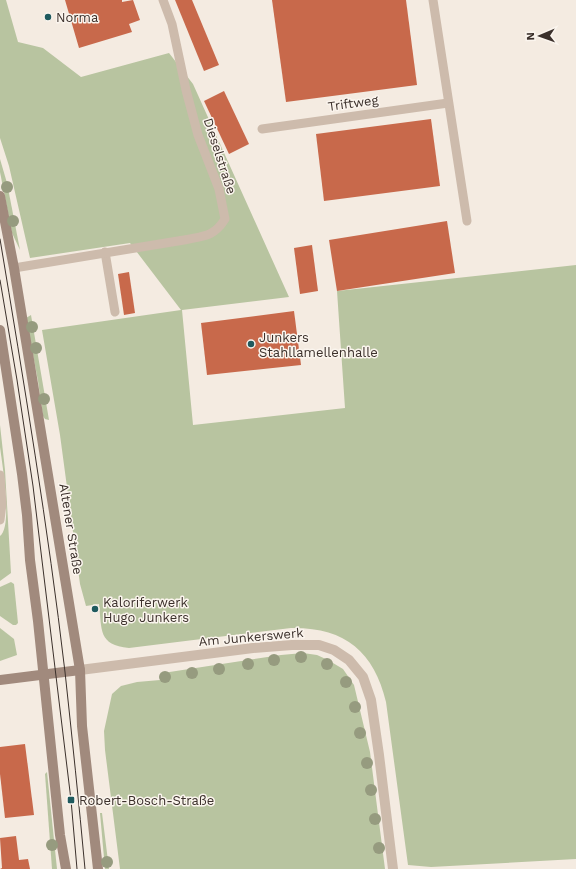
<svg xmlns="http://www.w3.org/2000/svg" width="576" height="869" viewBox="0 0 576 869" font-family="'Work Sans',sans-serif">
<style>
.green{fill:#b8c4a0}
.building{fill:#c8694b}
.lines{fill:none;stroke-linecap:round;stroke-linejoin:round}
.lane{stroke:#cdbbac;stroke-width:9}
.street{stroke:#cdbbac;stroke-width:10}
.secondary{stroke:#a18a7d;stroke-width:10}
.tram{stroke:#3b302b;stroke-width:1}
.tree{fill:#969b7f}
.poi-dot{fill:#1f5a5e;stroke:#fbf5ee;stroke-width:1.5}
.labels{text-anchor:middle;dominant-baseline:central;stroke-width:3;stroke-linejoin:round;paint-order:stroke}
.poi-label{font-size:13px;fill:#3b302b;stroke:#fbf5ee;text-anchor:start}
.street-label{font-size:13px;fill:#3b302b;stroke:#fbf5ee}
</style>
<rect width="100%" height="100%" fill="#f4ebe1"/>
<g class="green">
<path d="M0 0H6L18 42 43 48 81 77 169 53 193 84 289 297 182 310 193 425 345 408 337 291 576 265V859L431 867 408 865 386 702C374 651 344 627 291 628L129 648C98 645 102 630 99 604L86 606 80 584 60 435 42 330 181 310 130 243 30 258 9 166 0 138Z"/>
<path d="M0 159 7 183 20 250 12 233 0 172Z"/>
<path d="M31 315 49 420 45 419 43 416 38 381 26 318Z"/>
<path d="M0 425 5 470 11 573 0 581V536C13 527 2 462 0 447 0 440 0 432 0 425Z"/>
<path d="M11 582 14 584 18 623 16 625H13L0 616V587Z"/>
<path d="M0 628 14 639 17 655 0 661Z"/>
<path d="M303 653 317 655 328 660 343 669 354 685 370 752 385 869H120L105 750 104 731 112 694 121 686 137 682 160 680 163 673 281 655Z"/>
<path d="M47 772 57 869H52L45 774Z"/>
<path d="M100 813H102L109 869H105Z"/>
</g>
<g class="building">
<path d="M65 0H122V2L133 0 140 20 129 24 132 32 79 48Z"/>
<path d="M175 0H192L219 65 204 71Z"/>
<path d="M272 0H406L417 85 286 102Z"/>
<path d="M224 91 249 144 229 154 204 101Z"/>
<path d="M431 119 440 186 324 201 316 134Z"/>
<path d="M447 221 455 273 337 291 329 240Z"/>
<path d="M312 245 318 291 300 294 294 248Z"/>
<path d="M129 272 135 313 124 315 118 274Z"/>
<path d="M294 311 301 365 207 375 201 323Z"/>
<path d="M25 744 34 815 5 818 0 774V747Z"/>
<path d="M16 836 19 860 28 859 30 869H0L2 868 0 838Z"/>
</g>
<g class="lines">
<g class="lane">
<path d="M433 0 467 221"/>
<path d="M262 129 448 103"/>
<path d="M105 252 115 312"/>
<path d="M14 268 184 240C203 236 214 237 225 219L219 189 198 135 186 90 172 24 163 0"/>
<path d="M0 475 2 504 0 520"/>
</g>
<path class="street" d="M80 670 253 648 292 645H319L334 650 349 660 363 677 371 700 379 755 393 869"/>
<g class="secondary">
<path d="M0 196 14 268 80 670 82 726 98 869"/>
<path d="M0 330 22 474 27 515 30 560 38 621 60 835 66 869"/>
<path d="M0 680 80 670"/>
</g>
<g class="tram">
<path d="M0 239C24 383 48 527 65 672 72 737 79 803 85 869"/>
<path d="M0 280 17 380 33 486 71 800 77 869"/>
</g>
</g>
<g class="tree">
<circle cx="7" cy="187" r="6"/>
<circle cx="13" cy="221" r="6"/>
<circle cx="32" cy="327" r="6"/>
<circle cx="36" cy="348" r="6"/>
<circle cx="44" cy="399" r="6"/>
<circle cx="301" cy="657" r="6"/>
<circle cx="274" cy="660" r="6"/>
<circle cx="248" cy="664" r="6"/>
<circle cx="327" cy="664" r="6"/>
<circle cx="219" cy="669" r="6"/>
<circle cx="192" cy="673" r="6"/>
<circle cx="165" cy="677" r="6"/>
<circle cx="346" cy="682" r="6"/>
<circle cx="355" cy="707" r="6"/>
<circle cx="360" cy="733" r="6"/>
<circle cx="367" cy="763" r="6"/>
<circle cx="371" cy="790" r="6"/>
<circle cx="375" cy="819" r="6"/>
<circle cx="52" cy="845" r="6"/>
<circle cx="379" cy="848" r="6"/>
<circle cx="107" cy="862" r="6"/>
</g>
<g class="poi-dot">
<circle cx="48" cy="17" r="4"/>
<circle cx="251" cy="344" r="4"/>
<circle cx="95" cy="609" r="4"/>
<rect x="67" y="796" width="8" height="8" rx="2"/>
</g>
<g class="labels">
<g class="poi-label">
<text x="56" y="17">Norma</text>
<text x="259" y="337">Junkers<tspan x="259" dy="15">Stahllamellenhalle</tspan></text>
<text x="103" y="602">Kaloriferwerk<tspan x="103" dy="15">Hugo Junkers</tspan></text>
<text x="79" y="800">Robert-Bosch-Straße</text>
</g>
<g class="street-label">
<text transform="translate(353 103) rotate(-8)">Triftweg</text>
<text transform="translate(220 156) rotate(72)">Dieselstraße</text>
<text transform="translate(71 529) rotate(81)">Altener Straße</text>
<text transform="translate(251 637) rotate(-5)">Am Junkerswerk</text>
</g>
</g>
<g transform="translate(540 36) rotate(268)" stroke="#fbf5ee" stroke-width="3" paint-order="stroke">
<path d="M0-3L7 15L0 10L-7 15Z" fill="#3b302b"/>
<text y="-6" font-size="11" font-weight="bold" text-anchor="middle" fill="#3b302b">N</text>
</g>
</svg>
